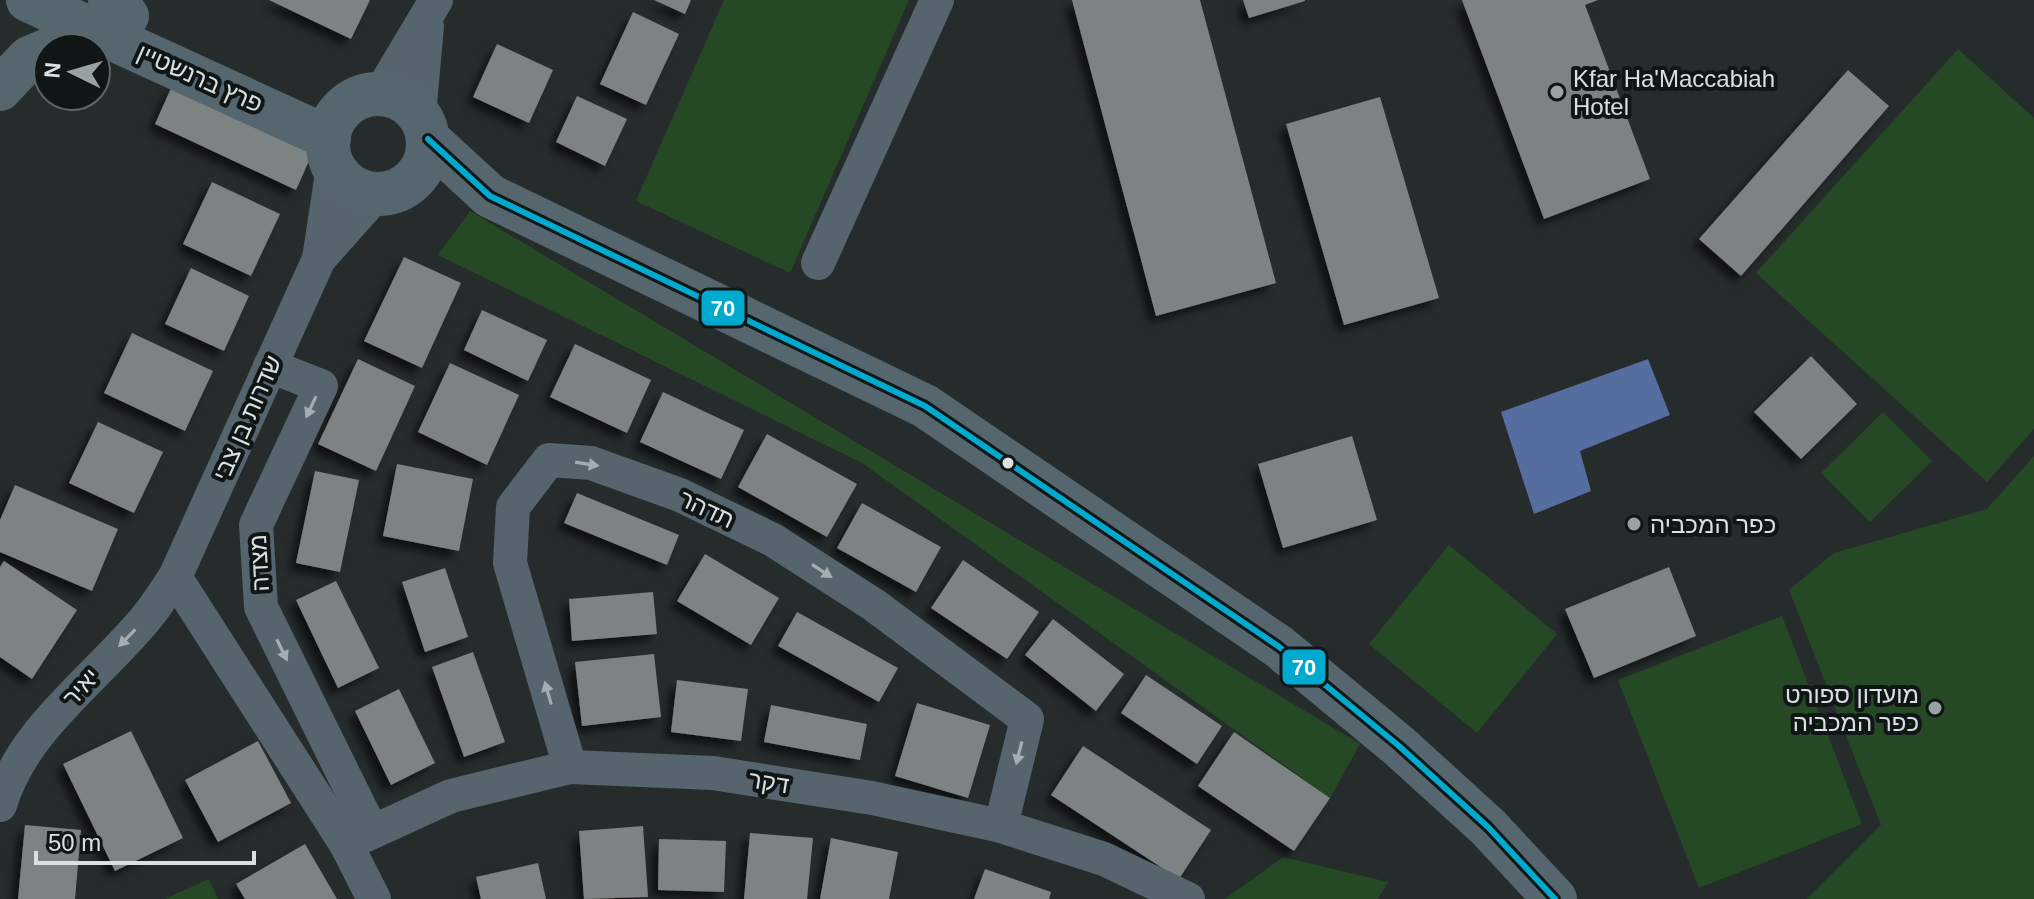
<svg xmlns="http://www.w3.org/2000/svg" width="2034" height="899" viewBox="0 0 2034 899" font-family="Arial,Heebo,sans-serif">
<style>
.green{fill:#254924}
.water{fill:#566d9f}
.building{fill:#7d8382;filter:url(#shadow)}
.lines{fill:none;stroke-linecap:round;stroke-linejoin:round}
.street{stroke:#55646d;stroke-width:34}
.secondary{stroke:#55666e;stroke-width:44}
.bus-1-casing{stroke:#101516;stroke-width:12}
.bus-1{stroke:#00a9ce;stroke-width:6}
.oneway{fill:#a4aeb2}
.poi-dot{fill:#9aa1a1;stroke:#101516;stroke-width:3}
.bus-dot{fill:#d8e0e0;stroke:#101516;stroke-width:3}
.labels{text-anchor:middle;dominant-baseline:central;stroke-width:8;stroke-linejoin:round;paint-order:stroke}
.street-label{font-size:24px;fill:#d8e0e0;stroke:#101516}
.poi-label{font-size:24px;fill:#d8e0e0;stroke:#101516;text-anchor:start}
.line-badge{stroke:#101516;stroke-width:3}
.badge-label{font-size:22px;text-anchor:middle;font-weight:bold;fill:#fff}
</style>
<defs>
<filter id="shadow"><feDropShadow dx="-7" dy="7" stdDeviation="4" flood-color="#0009"/></filter>
</defs>
<rect width="100%" height="100%" fill="#262c2c"/>
<g class="green">
<path d="M724 0H909L790 273 636 201Z"/>
<path d="M1958 49 2034 118V429L1987 482 1756 273Z"/>
<path d="M470 211 1360 744 1330 798 862 463 438 255Z"/>
<path d="M1883 412 1932 461 1870 522 1821 473Z"/>
<path d="M2034 456V899H1807L1881 825 1789 590 1834 553 1987 509Z"/>
<path d="M1449 545 1557 634 1477 733 1369 644Z"/>
<path d="M1782 616 1862 824 1699 888 1618 680Z"/>
<path d="M1283 857 1388 882 1378 899H1225Z"/>
<path d="M209 879 218 899H165Z"/>
</g>
<path class="water" d="M1648 359 1670 415 1580 451 1591 491 1534 514 1501 412Z"/>
<g class="building">
<path d="M269 0H370L351 39Z"/>
<path d="M654 0H691L685 14Z"/>
<path d="M1072 0H1200L1276 283 1156 316Z"/>
<path d="M1243 0H1305V1L1249 18Z"/>
<path d="M1462 0H1598L1585 5 1650 179 1544 219Z"/>
<path d="M633 12 679 34 646 105 600 84Z"/>
<path d="M497 44 553 70 529 123 473 97Z"/>
<path d="M1848 70 1889 106 1741 276 1699 239Z"/>
<path d="M172 86 313 152 296 190 155 124Z"/>
<path d="M577 96 627 119 605 166 556 142Z"/>
<path d="M1380 97 1439 298 1344 325 1286 124Z"/>
<path d="M212 182 280 214 251 276 183 244Z"/>
<path d="M404 257 461 283 422 368 364 341Z"/>
<path d="M191 268 249 296 224 351 165 324Z"/>
<path d="M482 310 547 340 528 381 464 350Z"/>
<path d="M132 333 213 371 185 431 104 393Z"/>
<path d="M575 344 651 380 627 433 550 397Z"/>
<path d="M1811 356 1857 404 1801 459 1754 412Z"/>
<path d="M358 359 415 386 376 471 318 444Z"/>
<path d="M450 363 519 395 487 465 418 432Z"/>
<path d="M663 392 744 430 721 479 640 442Z"/>
<path d="M98 422 163 452 134 513 69 483Z"/>
<path d="M767 434 857 484 827 537 738 487Z"/>
<path d="M1352 436 1377 520 1283 548 1258 464Z"/>
<path d="M397 464 473 479 459 551 383 536Z"/>
<path d="M315 471 359 480 340 572 296 563Z"/>
<path d="M15 485 118 529 92 591 0 552V520Z"/>
<path d="M577 493 679 535 667 565 564 523Z"/>
<path d="M862 503 941 547 916 592 837 548Z"/>
<path d="M705 554 779 598 751 645 677 601Z"/>
<path d="M963 560 1039 612 1007 659 931 608Z"/>
<path d="M4 561 77 610 32 679 0 657V567Z"/>
<path d="M1669 567 1696 636 1594 678 1565 609Z"/>
<path d="M445 568 468 637 425 652 402 582Z"/>
<path d="M336 581 379 668 338 688 296 600Z"/>
<path d="M653 592 657 634 572 641 569 599Z"/>
<path d="M797 612 898 668 879 702 778 646Z"/>
<path d="M1053 619 1124 674 1096 711 1025 655Z"/>
<path d="M473 652 505 742 464 757 432 667Z"/>
<path d="M654 654 661 717 582 726 575 662Z"/>
<path d="M1146 675 1222 726 1197 764 1121 713Z"/>
<path d="M677 680 748 689 741 741 671 732Z"/>
<path d="M399 689 435 763 391 785 355 711Z"/>
<path d="M917 703 990 725 968 798 895 776Z"/>
<path d="M771 705 867 724 860 760 764 742Z"/>
<path d="M131 731 183 838 115 871 63 764Z"/>
<path d="M1234 732 1330 798 1294 851 1198 786Z"/>
<path d="M258 741 291 803 218 842 185 780Z"/>
<path d="M1083 746 1211 830 1179 879 1051 795Z"/>
<path d="M25 825 81 830 75 899H18Z"/>
<path d="M643 826 648 897 584 899 579 831Z"/>
<path d="M750 833 813 838 807 899H744Z"/>
<path d="M831 838 898 852 889 899H820Z"/>
<path d="M659 839 726 841 724 892 658 890Z"/>
<path d="M305 844 337 899H245L236 884Z"/>
<path d="M538 863 546 899H481L476 877Z"/>
<path d="M985 869 1051 892 1049 899H974Z"/>
</g>
<g class="lines">
<g class="street">
<path d="M380 94 436 0"/>
<path d="M419 115 427 26"/>
<path d="M319 259 377 194"/>
<path d="M818 263 937 0"/>
<path d="M270 366 321 386 256 525 261 607 372 832"/>
<path d="M175 577 346 844 374 899"/>
<path d="M570 767 510 563 513 507 549 460 591 463 680 495 773 540 874 605 1027 719 1001 826"/>
<path d="M0 805C22 729 98 677 147 617 157 605 166 590 175 577L319 259 333 167"/>
<path d="M346 844 451 796 570 767 713 773 872 798 1001 826 1104 859 1188 899"/>
</g>
<g class="secondary">
<path d="M28 0 329 138"/>
<path d="M110 0 127 16"/>
<path d="M0 89 29 58 48 50"/>
<circle cx="378" cy="144" r="50"/>
<path d="M428 139 490 196 925 406 1278 646 1399 746 1488 827 1555 899"/>
</g>
<defs>
<path id="bus-1" d="M428 139 490 196 925 406 1278 646 1399 746 1488 827 1555 899"/>
</defs>
<use href="#bus-1" class="bus-1-casing"/>
<use href="#bus-1" class="bus-1"/>
</g>
<defs><path id="oneway-solid" d="M-6-.8H1V-3.2L6.5 0L1 3.2V.8H-6Z" transform="scale(2)"/></defs>
<g class="oneway">
<use href="#oneway-solid" transform="translate(311 407) rotate(115)"/>
<use href="#oneway-solid" transform="translate(587 464) rotate(9)"/>
<use href="#oneway-solid" transform="translate(822 571) rotate(33)"/>
<use href="#oneway-solid" transform="translate(127 638) rotate(134)"/>
<use href="#oneway-solid" transform="translate(282 650) rotate(64)"/>
<use href="#oneway-solid" transform="translate(548 693) rotate(-106)"/>
<use href="#oneway-solid" transform="translate(1019 753) rotate(104)"/>
</g>
<g class="poi-dot">
<circle cx="1557" cy="92" r="8"/>
<circle cx="1634" cy="524" r="8"/>
<circle cx="1935" cy="708" r="8"/>
</g>
<circle class="bus-dot" cx="1008" cy="463" r="7"/>
<g class="labels">
<g class="street-label">
<text transform="translate(200 78) rotate(24)">פרץ ברנשטיין</text>
<text transform="translate(247 418) rotate(-66)">שדרות בן צבי</text>
<text transform="translate(707 509) rotate(25)">תדהר</text>
<text transform="translate(259 563) rotate(-93)">מצדה</text>
<text transform="translate(81 687) rotate(-48)">יאיר</text>
<text transform="translate(769 782) rotate(9)">דקר</text>
</g>
<g class="poi-label">
<text x="1573" y="78">Kfar Ha'Maccabiah<tspan x="1573" dy="28">Hotel</tspan></text>
<text x="1650" y="524">כפר המכביה</text>
<text x="1919" y="694" text-anchor="end">מועדון ספורט<tspan x="1919" dy="28">כפר המכביה</tspan></text>
</g>
</g>
<g class="line-badge">
<rect x="700" y="289" width="46" height="38" rx="8" fill="#00a9ce"/>
<rect x="1281" y="648" width="46" height="38" rx="8" fill="#00a9ce"/>
</g>
<g class="badge-label">
<text x="723" y="316">70</text>
<text x="1304" y="675">70</text>
</g>
<g transform="translate(72 72) rotate(275)"><circle r="38" fill="#101516" stroke="#606667" stroke-width="2"/>
<path d="M0-6L14 30L0 20L-14 30Z" fill="#9aa1a1"/>
<text y="-12" font-size="22" font-weight="bold" text-anchor="middle" fill="#d8e0e0">N</text>
</g>
<path d="M36 851v12h218v-12" fill="none" stroke="#d8e0e0" stroke-width="4"/>
<text x="48" y="851" font-size="24" fill="#d8e0e0" stroke="#101516" stroke-width="6" paint-order="stroke">50 m</text>
</svg>
